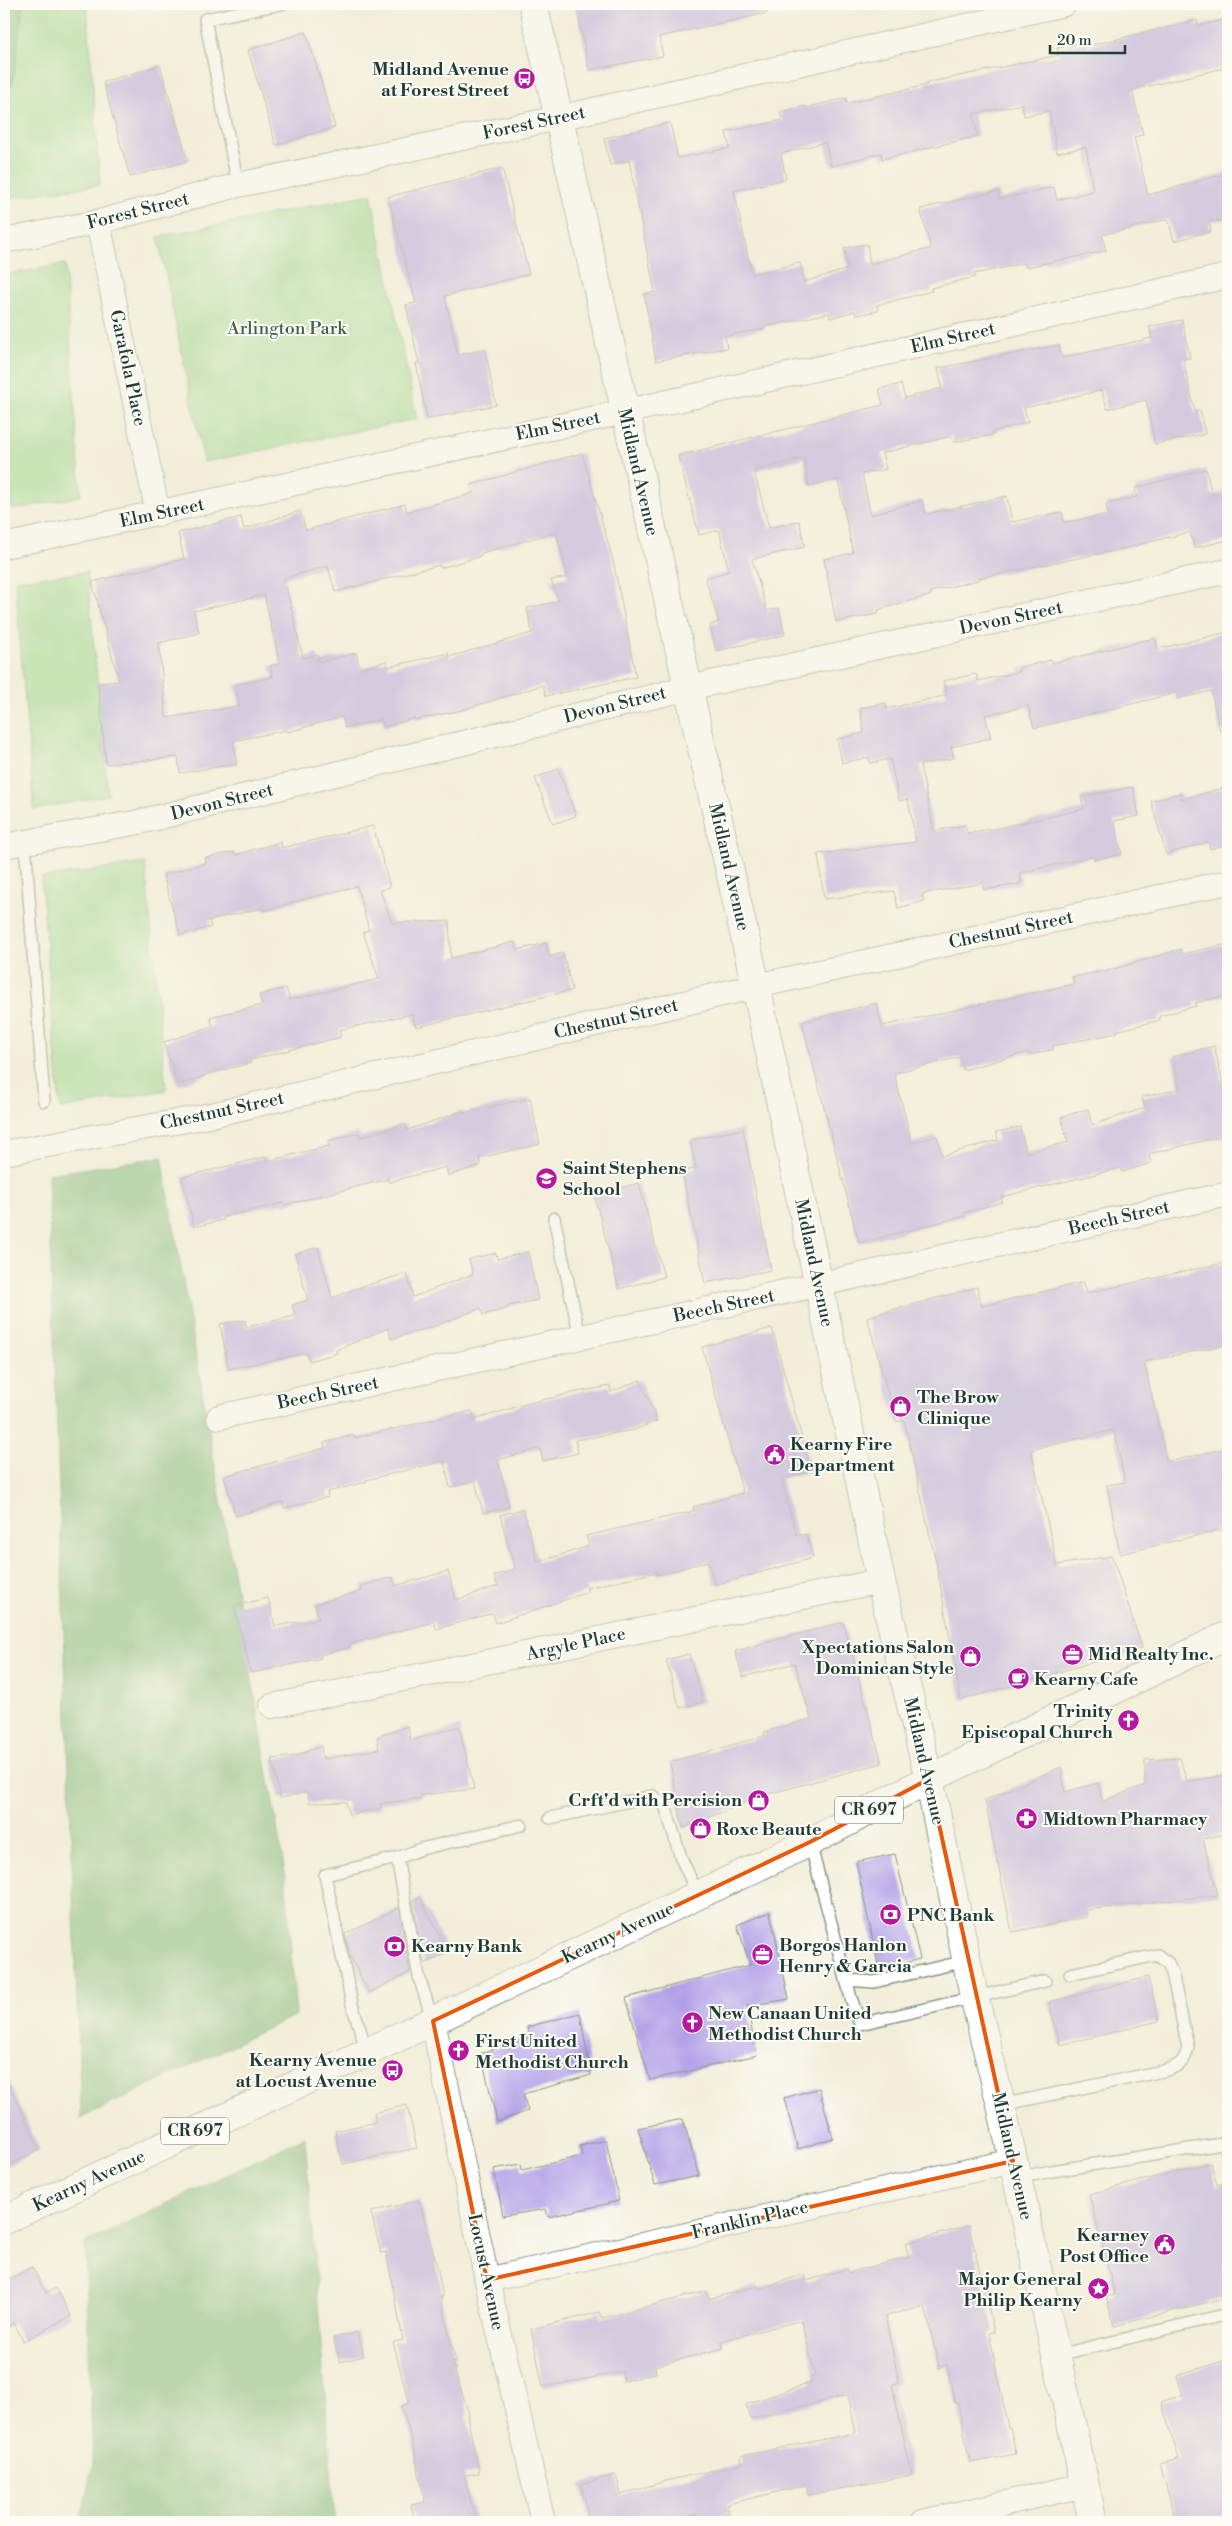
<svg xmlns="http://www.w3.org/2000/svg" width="1232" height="2526" viewBox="0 0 1232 2526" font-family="'Libre Bodoni',serif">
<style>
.green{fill:#99d78d;stroke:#5c8a60}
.forest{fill:#7ab878;stroke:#4c7a56}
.building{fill:#b09fe7;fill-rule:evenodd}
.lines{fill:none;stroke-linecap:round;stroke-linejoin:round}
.service-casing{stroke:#889686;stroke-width:14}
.minor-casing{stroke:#889686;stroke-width:26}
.tertiary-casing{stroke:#889686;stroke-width:30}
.primary-casing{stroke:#889686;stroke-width:30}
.service{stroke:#fff;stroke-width:11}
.minor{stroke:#fff;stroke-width:24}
.tertiary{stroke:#fff;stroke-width:28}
.primary{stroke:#fff;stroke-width:28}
.marked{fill:none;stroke:#e8590c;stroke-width:4;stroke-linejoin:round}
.labels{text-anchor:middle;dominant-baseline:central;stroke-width:4;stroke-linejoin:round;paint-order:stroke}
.shield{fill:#fdfcf7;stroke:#62766e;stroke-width:1}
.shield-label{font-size:16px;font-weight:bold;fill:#1f3d34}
.poi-label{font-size:18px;font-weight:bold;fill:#1f3d34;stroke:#fdfcf7;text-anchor:start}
.street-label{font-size:18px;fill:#1f3d34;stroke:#fdfcf7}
.park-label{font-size:18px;fill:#3e644a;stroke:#fdfcf7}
</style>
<rect width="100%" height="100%" fill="#fdfcf7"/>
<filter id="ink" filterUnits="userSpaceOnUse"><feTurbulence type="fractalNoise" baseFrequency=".02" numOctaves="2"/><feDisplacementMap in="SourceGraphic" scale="10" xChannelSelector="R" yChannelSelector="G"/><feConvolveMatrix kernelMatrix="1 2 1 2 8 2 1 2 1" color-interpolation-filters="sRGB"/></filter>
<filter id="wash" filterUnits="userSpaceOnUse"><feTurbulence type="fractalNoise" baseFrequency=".0096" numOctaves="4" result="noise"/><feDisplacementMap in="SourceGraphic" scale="20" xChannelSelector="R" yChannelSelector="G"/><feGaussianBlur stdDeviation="1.12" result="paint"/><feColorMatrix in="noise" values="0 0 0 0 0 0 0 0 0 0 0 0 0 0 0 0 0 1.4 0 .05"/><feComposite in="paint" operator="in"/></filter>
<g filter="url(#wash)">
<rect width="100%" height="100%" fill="#f2eed9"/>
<g class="green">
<path d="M23 4H87L100 185 4 198V79L12 85Z"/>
<path d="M371 194 417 419 204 462 158 237Z"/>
<path d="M65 264 81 496 12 510 4 421V275Z"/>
<path d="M87 572 108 795 34 810 15 580Z"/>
<path d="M145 863 166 1090 60 1109 41 878Z"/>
</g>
<g class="forest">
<path d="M4 4H23L12 86 4 79Z"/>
<path d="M162 1157 285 1873 296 2015 81 2118 48 1174Z"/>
<path d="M305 2137 335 2522H80L93 2464 85 2243Z"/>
</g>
<g id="blocks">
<g class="building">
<path d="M576 4H766L767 13 659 37 663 56 589 70Z"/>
<path d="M1228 19V67L1132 90 1143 135 1134 137 1148 195 1228 173V219L1209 222 1211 231 1174 241 1168 219 1102 235 1106 251 1026 267 1025 263 974 274 975 277 931 288 932 291 877 305 878 311 856 315 855 311 830 318 829 313 764 327V329L725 336 727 348 656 361 644 294 655 292 629 160 610 165 604 138 670 123 678 158 730 148 726 132 783 120 780 112 805 106V108L846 98 847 103 927 85 926 83 1059 55 1057 48 1087 42 1088 46 1197 20 1198 26ZM1022 104 1024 116 1049 111 1057 153 1086 147 1093 191 1057 200 1054 187 999 199 998 191 950 202 920 209 931 248 870 264 867 244 844 248 848 269 804 282 800 263 752 274 734 191 786 179 781 154 825 142 831 166 881 153 882 159 978 136 973 114Z"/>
<path d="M306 32 335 127 276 145 248 50Z"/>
<path d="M160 65 188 161 130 177 103 82Z"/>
<path d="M502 168 529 274 445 296 458 355 485 349 496 405 427 419 416 363H419L406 305 416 303 388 197Z"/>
<path d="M1182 320 1190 358 1183 359 1195 412 1200 410 1205 434 1155 444 1146 400 1107 409 1102 390 1024 408 1028 422 992 432 993 435 953 442 952 436 882 453 886 469 862 474 871 515 922 500 926 514 1007 496 1012 522 1062 512 1064 522 1108 515 1106 504 1137 497 1135 488 1206 469 1212 495 1228 491V540L1194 548 1190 532 1113 551 978 578V580L930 592 931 595 878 610V614L836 622 824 559 853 553 838 480 809 486 804 458 754 471 769 528 799 521 805 547 752 559 767 611 779 608 785 635 716 651 710 625 719 622 705 578 729 571 719 530 699 535 678 456 883 405 879 389 901 384 905 398 942 388 938 368 1059 345 1062 358 1152 338 1149 327Z"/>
<path d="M582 453 613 560 636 677 546 696 543 685 462 710 415 720 414 718 384 727 382 719 345 728 342 717 288 732 287 730 233 741 237 764 180 773 178 757 106 764 98 683 119 681 92 582 184 559 178 533 241 517 244 529 300 511 306 530 405 504 407 512 473 493 471 485ZM556 532 568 577 551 580 559 601 527 608 532 633 449 657 448 653 388 667 386 661 360 669 356 653 319 662 317 654 303 658 284 578 328 566 335 592 439 565 440 568 481 556V553ZM264 595 280 664 270 666 273 677 235 685 240 706 166 718 159 643 199 633 194 611Z"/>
<path d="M1228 632V730L1220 731 1211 691 1177 699 1176 693 1034 728 1028 706 985 715 991 738 951 747 954 758 920 765 934 831 965 825 967 833 1003 827 1084 809 1081 797 1133 787 1139 816 1114 821 1122 854 1094 860 1093 856 1020 873 1021 884 984 890 983 883 922 894 924 901 898 908 894 891 824 899 818 854 916 842 908 799 899 801 890 759 870 763 869 757 842 763 837 739 864 733 860 708 886 703 887 709 947 695 943 681 976 674 978 681 1019 672V668L1051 660 1052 663 1155 638 1158 649Z"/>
<path d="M558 769 576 816 553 824 535 778Z"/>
<path d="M1228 787V844L1210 849 1208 842 1166 854 1151 801 1180 793 1182 799Z"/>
<path d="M373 826 390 887 380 890 392 923 449 921 451 958 515 942 517 950 546 943 549 957 563 953 572 990 416 1027 412 1014 339 1030 341 1037 250 1060 251 1063 206 1074 207 1075 178 1085 164 1042 213 1026 210 1017 262 1005 259 995 286 988 290 1000 379 979 363 932 369 930 357 886 297 901 264 911 263 908 209 920 211 927 180 935 163 875 206 863 205 858 234 852 235 855 281 842 282 848Z"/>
<path d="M1228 944V995L1195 1003 1196 1006 1159 1016 1160 1020 1116 1031 1117 1033 1053 1046 1054 1049 1029 1055 1028 1052 963 1070 960 1057 894 1073 912 1143 937 1136 942 1156 998 1140 996 1132 1020 1127 1026 1153 1068 1142 1061 1117 1088 1109 1092 1125 1145 1108 1142 1097 1180 1089 1172 1057 1214 1046 1228 1105V1135L1149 1154 1151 1163 1122 1172 1121 1168 1001 1197 1002 1202 964 1213 965 1216 859 1243 802 1022 876 1003 882 1026 1074 984 1072 977 1103 971 1104 972 1181 949 1182 954Z"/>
<path d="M530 1098 540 1144 479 1158 481 1165 448 1176 446 1167 389 1182 388 1179 284 1205 283 1203 223 1217V1220L194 1227 182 1177 266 1157 267 1161 329 1146 328 1141 359 1133 360 1137 405 1124 407 1130 463 1111 464 1113Z"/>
<path d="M743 1129 771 1270 705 1283 682 1171 696 1169 690 1140Z"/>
<path d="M639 1183 664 1277 619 1289 594 1195Z"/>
<path d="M318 1247 332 1298 358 1288 407 1273 413 1297 473 1274 469 1259 496 1253 497 1259 528 1252 538 1300 509 1306V1308L483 1315 481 1308 432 1327 391 1339 388 1328 336 1350 337 1353 309 1361 306 1353 229 1369 220 1324 245 1320 246 1327 295 1316 292 1305 308 1300 295 1254Z"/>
<path d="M1228 1262V1344L1144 1362 1167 1462 1228 1448V1528L1120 1554 1107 1485 1125 1482 1114 1430 1031 1450 1057 1565 1112 1556 1142 1648 961 1700 937 1567 904 1420 896 1422 867 1317 977 1287 982 1306 1084 1282 1087 1293Z"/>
<path d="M772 1328 811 1471 781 1479 797 1536 806 1534 813 1558 715 1585 708 1561 657 1575V1572L586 1588 588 1592 496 1623 493 1613 436 1629 434 1622 349 1644 350 1647 320 1655 321 1658 251 1673 234 1606 268 1598 275 1626 319 1619 315 1604 362 1591 361 1586 393 1577 395 1586 448 1571 456 1600 498 1586 494 1576 515 1569 500 1515 523 1509 538 1562 589 1546 586 1536 694 1511 693 1507 743 1493 702 1347Z"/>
<path d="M640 1380 657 1421 634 1430 575 1440 578 1453 543 1461 540 1448 498 1460 509 1507 483 1513 475 1481 450 1487 444 1461 366 1480V1482L327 1492 328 1497 284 1508 283 1502 236 1516 224 1476 325 1448 324 1443 354 1435V1438L472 1411 474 1420 529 1403 582 1391 610 1386 611 1392Z"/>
<path d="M843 1622 882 1763 761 1796 683 1828 670 1762 765 1736 764 1732 811 1719 795 1663 743 1677 735 1651Z"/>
<path d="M689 1654 703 1702 680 1708 666 1660Z"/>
<path d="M408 1726 410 1741 459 1726 474 1789 421 1795V1798L380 1804 381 1808 349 1815 346 1802 310 1803 307 1792 280 1798 272 1759 296 1756 321 1746 323 1759 379 1749 377 1737Z"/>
<path d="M1180 1758 1187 1782 1228 1774V1833L1203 1839 1218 1895 1086 1910 1087 1917 1012 1932 985 1800 1061 1767 1065 1792 1098 1783 1103 1801 1145 1785V1760Z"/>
<path d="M895 1854 920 1959 879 1969 856 1862Z"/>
<path d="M420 1897 448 1952 424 1964 413 1901Z"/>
<path d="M399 1908 410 1972 369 1993 350 1956 345 1934Z"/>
<path d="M770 1912 789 1999 747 2006 757 2055 650 2080 626 1998 750 1965 737 1925Z"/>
<path d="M1148 1977 1159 2021 1060 2045 1049 2002Z"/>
<path d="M580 2013 591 2075 523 2094 528 2111 497 2122 481 2053 530 2037 527 2027Z"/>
<path d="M4 2073 40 2150 4 2167Z"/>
<path d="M819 2088 833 2138 798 2149 784 2098Z"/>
<path d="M407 2105 417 2148 343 2164 335 2131 376 2122 374 2113Z"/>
<path d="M683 2119 699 2176 655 2185 638 2128Z"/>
<path d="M606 2140 619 2201 548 2217 546 2209 503 2216 494 2169 521 2164 522 2170 582 2156 580 2146Z"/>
<path d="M1211 2163 1217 2185 1228 2182V2297L1114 2326 1106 2297 1115 2295 1089 2194Z"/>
<path d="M419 2200 437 2266 443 2297H440L456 2362 452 2363 469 2414 467 2415 479 2473 464 2475 476 2522H415L411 2505 425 2502 412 2440 401 2406 409 2403 393 2342 403 2340 386 2252 381 2253 371 2212Z"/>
<path d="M969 2226 994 2332 989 2333 1008 2427H1010L1016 2454 970 2463 958 2403 955 2404 947 2365 939 2368 925 2306 885 2316 899 2382 892 2385 912 2475 808 2495 806 2485 727 2504 729 2513 697 2521 696 2514 670 2522H590L581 2484 616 2475 621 2495 665 2481 742 2464 741 2456 856 2433 848 2395 750 2419 746 2404 811 2383 810 2378 815 2377 802 2320 721 2341 723 2348 655 2366 656 2373 624 2381 622 2372 543 2387 531 2329 600 2312 602 2318 707 2291 709 2299 758 2286 759 2289 804 2274 806 2281 847 2269 848 2273 909 2257 905 2243Z"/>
<path d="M32 2267 46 2293 56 2288 71 2316 23 2341 14 2323 4 2329V2282Z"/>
<path d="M357 2332 364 2356 340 2362 333 2338Z"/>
<path d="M1228 2359V2522H1176L1160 2464 1179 2459 1161 2402 1183 2395 1177 2376Z"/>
</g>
</g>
</g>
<g filter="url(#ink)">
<use href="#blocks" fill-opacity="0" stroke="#889686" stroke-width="1"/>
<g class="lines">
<defs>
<g id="service">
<path d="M238 185 205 19 281 4"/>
<path d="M25 842 44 1101"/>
<path d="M554 1218 580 1337"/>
<path d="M550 1818 653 1796 665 1805 681 1858 698 1895"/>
<path d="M810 1843 851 1998 860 2024 1045 1981"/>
<path d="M397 1858 421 1849 521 1825"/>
<path d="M846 1980 874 1982 966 1961"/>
<path d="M367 2052 352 2004 325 1875 397 1858 419 1977 433 2021"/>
<path d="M1001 2105 1163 2071C1178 2067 1185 2063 1188 2047L1172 1973 1168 1963 1157 1955 1070 1974"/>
<path d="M1016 2178 1052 2171 1228 2143"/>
<path d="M1058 2355 1228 2314"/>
</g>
<g id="minor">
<path d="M98 222 158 514"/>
<path d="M4 241 98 222 238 185 558 118 1064 4"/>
<path d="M4 546 624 412 1228 276"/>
<path d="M4 846 139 822 688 688 1228 571"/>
<path d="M4 1153 203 1117 756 986 1228 882"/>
<path d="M219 1417 1228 1194"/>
<path d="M272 1706 881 1581"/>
<path d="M433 2021 487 2280 543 2522"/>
<path d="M487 2280 1013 2161"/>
<path d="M923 2522 1084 2485"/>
</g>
<path id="tertiary" d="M533 4 756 986 881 1581 929 1779 974 1996 1001 2105 1093 2522"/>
<path id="primary" d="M4 2220 367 2052 810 1842 929 1779 1228 1635"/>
</defs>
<use href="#service" class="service-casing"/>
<use href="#minor" class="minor-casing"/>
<use href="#tertiary" class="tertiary-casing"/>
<use href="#primary" class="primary-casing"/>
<use href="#service" class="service"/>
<use href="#minor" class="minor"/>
<use href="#tertiary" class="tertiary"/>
<use href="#primary" class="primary"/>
</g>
</g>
<path d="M0 0H1232V2526H0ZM929 1779 1013 2161 487 2280 433 2021 810 1842Z" fill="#f2eed9" fill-opacity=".55" fill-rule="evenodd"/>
<path class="marked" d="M929 1779 1013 2161 487 2280 433 2021 810 1842Z"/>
<defs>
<symbol id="bus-disc" viewBox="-11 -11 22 22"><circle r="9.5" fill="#b5179e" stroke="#fdfcf7"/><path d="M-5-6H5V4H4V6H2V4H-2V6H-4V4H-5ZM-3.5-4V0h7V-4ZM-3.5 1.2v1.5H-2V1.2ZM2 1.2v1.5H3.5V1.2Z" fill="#fff"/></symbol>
<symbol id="school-disc" viewBox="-11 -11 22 22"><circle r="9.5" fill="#b5179e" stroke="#fdfcf7"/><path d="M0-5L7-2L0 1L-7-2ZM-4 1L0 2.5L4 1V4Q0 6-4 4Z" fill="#fff"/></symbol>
<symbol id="shop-disc" viewBox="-11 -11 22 22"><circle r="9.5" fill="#b5179e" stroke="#fdfcf7"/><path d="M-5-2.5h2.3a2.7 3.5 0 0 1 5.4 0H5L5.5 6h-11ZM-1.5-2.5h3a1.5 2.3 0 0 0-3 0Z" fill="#fff"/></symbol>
<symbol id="civic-disc" viewBox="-11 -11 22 22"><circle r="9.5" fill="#b5179e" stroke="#fdfcf7"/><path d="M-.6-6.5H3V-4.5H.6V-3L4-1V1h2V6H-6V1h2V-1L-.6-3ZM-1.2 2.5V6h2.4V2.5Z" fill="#fff"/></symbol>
<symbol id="office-disc" viewBox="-11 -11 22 22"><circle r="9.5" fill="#b5179e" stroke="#fdfcf7"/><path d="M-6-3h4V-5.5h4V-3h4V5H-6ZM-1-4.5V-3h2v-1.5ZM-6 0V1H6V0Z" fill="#fff"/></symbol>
<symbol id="cafe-disc" viewBox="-11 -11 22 22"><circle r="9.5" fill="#b5179e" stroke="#fdfcf7"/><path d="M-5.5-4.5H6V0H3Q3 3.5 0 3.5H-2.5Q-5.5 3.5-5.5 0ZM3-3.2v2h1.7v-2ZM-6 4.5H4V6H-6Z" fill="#fff"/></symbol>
<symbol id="church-disc" viewBox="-11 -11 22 22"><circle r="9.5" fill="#b5179e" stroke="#fdfcf7"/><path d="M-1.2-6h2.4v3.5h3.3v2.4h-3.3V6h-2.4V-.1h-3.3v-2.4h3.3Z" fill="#fff"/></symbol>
<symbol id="pharmacy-disc" viewBox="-11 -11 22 22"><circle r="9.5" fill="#b5179e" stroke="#fdfcf7"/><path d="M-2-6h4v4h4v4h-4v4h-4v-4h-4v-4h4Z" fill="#fff"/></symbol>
<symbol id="bank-disc" viewBox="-11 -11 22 22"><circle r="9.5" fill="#b5179e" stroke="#fdfcf7"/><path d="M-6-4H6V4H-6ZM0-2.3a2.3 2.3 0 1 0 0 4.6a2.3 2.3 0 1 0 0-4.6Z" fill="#fff"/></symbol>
<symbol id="sight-disc" viewBox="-11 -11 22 22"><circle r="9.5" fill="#b5179e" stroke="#fdfcf7"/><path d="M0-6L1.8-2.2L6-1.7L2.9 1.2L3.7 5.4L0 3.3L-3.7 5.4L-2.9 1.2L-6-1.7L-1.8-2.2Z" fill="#fff"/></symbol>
</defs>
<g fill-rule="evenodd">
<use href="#bus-disc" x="512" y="66" width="25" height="25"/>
<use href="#school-disc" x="534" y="1166" width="25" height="25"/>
<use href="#shop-disc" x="888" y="1394" width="25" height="25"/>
<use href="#civic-disc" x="762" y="1442" width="25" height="25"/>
<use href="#office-disc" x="1060" y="1642" width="25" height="25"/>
<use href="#shop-disc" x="958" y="1644" width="25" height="25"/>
<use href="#cafe-disc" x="1006" y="1666" width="25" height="25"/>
<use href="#church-disc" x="1116" y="1708" width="25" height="25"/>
<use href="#shop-disc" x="746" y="1788" width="25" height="25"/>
<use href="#pharmacy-disc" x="1014" y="1806" width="25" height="25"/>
<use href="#shop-disc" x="688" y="1816" width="25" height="25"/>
<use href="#bank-disc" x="878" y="1902" width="25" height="25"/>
<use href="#bank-disc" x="382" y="1934" width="25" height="25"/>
<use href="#office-disc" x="750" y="1942" width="25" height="25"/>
<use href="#church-disc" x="680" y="2010" width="25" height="25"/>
<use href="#church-disc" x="446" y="2038" width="25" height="25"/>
<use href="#bus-disc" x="380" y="2058" width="25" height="25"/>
<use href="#civic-disc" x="1152" y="2232" width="25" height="25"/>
<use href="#sight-disc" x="1086" y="2276" width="25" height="25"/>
</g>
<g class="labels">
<g class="shield">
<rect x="835" y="1796.5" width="68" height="27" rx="4"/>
<rect x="161" y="2117.5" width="68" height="27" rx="4"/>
</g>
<g class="shield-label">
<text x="869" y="1810">CR 697</text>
<text x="195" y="2131">CR 697</text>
</g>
<g class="poi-label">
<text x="509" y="69" text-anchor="end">Midland Avenue<tspan x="509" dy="21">at Forest Street</tspan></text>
<text x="563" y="1168">Saint Stephens<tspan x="563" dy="21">School</tspan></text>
<text x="917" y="1397">The Brow<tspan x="917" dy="21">Clinique</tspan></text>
<text x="790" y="1444">Kearny Fire<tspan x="790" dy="21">Department</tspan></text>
<text x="954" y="1647" text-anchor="end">Xpectations Salon<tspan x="954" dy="21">Dominican Style</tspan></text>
<text x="1088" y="1654">Mid Realty Inc.</text>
<text x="1034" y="1679">Kearny Cafe</text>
<text x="1113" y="1711" text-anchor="end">Trinity<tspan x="1113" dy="21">Episcopal Church</tspan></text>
<text x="742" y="1800" text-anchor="end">Crft'd with Percision</text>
<text x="1043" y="1819">Midtown Pharmacy</text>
<text x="716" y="1829">Roxc Beaute</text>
<text x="907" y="1915">PNC Bank</text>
<text x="779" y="1945">Borgos Hanlon<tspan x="779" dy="21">Henry &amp; Garcia</tspan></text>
<text x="411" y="1946">Kearny Bank</text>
<text x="708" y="2013">New Canaan United<tspan x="708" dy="21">Methodist Church</tspan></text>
<text x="475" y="2041">First United<tspan x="475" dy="21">Methodist Church</tspan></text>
<text x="377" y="2060" text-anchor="end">Kearny Avenue<tspan x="377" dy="21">at Locust Avenue</tspan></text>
<text x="1149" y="2235" text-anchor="end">Kearney<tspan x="1149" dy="21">Post Office</tspan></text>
<text x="1082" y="2279" text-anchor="end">Major General<tspan x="1082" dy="21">Philip Kearny</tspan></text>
</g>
<g class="street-label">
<text transform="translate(534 123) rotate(-12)">Forest Street</text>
<text transform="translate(138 211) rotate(-14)">Forest Street</text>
<text transform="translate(953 338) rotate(-13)">Elm Street</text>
<text transform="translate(128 368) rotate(78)">Garafola Place</text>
<text transform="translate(558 426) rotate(-12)">Elm Street</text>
<text transform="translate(638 472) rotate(77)">Midland Avenue</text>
<text transform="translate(162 513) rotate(-12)">Elm Street</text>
<text transform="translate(1011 618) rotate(-12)">Devon Street</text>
<text transform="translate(615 705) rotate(-14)">Devon Street</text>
<text transform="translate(222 802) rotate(-14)">Devon Street</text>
<text transform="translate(729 867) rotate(77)">Midland Avenue</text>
<text transform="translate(1011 930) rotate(-12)">Chestnut Street</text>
<text transform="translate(616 1019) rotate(-13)">Chestnut Street</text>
<text transform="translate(222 1111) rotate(-12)">Chestnut Street</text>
<text transform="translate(1119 1218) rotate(-13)">Beech Street</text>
<text transform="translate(814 1263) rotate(78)">Midland Avenue</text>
<text transform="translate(724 1306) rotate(-12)">Beech Street</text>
<text transform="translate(328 1393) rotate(-12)">Beech Street</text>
<text transform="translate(576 1644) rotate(-12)">Argyle Place</text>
<text transform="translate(924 1761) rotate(77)">Midland Avenue</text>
<text transform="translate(618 1933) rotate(-25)">Kearny Avenue</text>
<text transform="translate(1012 2156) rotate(77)">Midland Avenue</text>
<text transform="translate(89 2181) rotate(-25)">Kearny Avenue</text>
<text transform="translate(750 2220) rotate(-13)">Franklin Place</text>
<text transform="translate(486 2272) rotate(78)">Locust Avenue</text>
</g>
<g class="park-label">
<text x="287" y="328">Arlington Park</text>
</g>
</g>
<rect width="1232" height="2526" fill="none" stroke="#fdfcf7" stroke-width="20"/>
<path d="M1050 45v8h75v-8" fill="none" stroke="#1f3d34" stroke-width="2.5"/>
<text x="1057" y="45" font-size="15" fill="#1f3d34" stroke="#fdfcf7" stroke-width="4" paint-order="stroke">20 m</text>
</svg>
